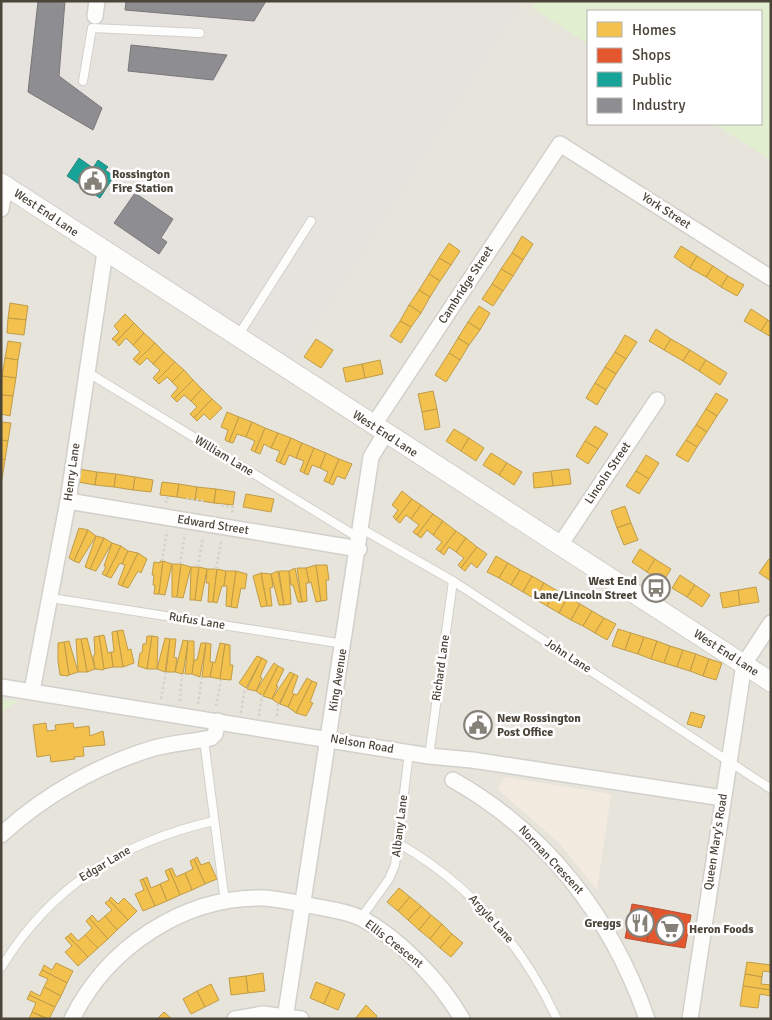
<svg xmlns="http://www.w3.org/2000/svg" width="772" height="1020" viewBox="0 0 772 1020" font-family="Signika,sans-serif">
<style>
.residential{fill:#e7e4dc;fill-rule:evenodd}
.commercial{fill:#f3ebdf}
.industrial{fill:#e6e2de}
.green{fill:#e1eecf}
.homes{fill:#f2c14e;stroke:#c09c48}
.shops{fill:#e4572e;stroke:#b65131}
.public{fill:#17a398;stroke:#27867c}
.industry{fill:#8d8d92;stroke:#797777}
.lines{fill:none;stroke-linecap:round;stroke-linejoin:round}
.service-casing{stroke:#d2d0cb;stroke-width:10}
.minor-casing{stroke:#d2d0cb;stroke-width:18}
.tertiary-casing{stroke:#d2d0cb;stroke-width:21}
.path{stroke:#d3d2cc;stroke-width:2.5;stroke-dasharray:2.5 2.5;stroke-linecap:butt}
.service{stroke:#fdfdfc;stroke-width:8}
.minor{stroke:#fdfdfc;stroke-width:15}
.tertiary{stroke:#fdfdfc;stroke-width:19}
.labels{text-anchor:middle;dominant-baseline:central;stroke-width:5;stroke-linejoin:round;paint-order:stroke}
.poi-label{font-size:12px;font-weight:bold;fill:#4b4439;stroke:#fff;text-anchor:start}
.street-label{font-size:12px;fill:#4b4439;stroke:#fff}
</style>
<rect width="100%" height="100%" fill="#f4f2ee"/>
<path class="residential" d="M523 1H771V1019H1V194L149 160 293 359ZM588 11H761V124H588Z"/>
<path class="commercial" d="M505 777 611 794 597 890 559 843 497 789Z"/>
<path class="industrial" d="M1 1H523L293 360 1 190Z"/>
<g class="green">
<path d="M536 1H771V160L714 124H761V11H588V44L532 8Z"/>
<path d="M1 699 18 701 1 713Z"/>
</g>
<g class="homes">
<path d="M522 236 533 244 523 260 512 253Z"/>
<path d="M449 243 460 251 451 265 439 258Z"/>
<path d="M681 246 697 256 690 268 674 257Z"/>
<path d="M512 253 523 260 513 276 501 269Z"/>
<path d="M697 256 713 266 706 277 690 268Z"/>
<path d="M439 258 451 265 440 281 429 274Z"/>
<path d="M713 266 728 276 721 287 706 277Z"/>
<path d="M501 269 513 276 503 291 492 284Z"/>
<path d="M429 274 440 281 430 297 419 290Z"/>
<path d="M728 276 744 285 737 296 721 287Z"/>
<path d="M492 284 503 291 493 306 482 299Z"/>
<path d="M419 290 430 297 421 313 409 305Z"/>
<path d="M10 303 28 306 26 320 8 318Z"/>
<path d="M409 305 421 313 411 327 400 321Z"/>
<path d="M479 306 490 313 480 330 468 322Z"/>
<path d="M751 309 768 320 761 331 744 321Z"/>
<path d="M125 314 134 323 116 342 112 339 119 332 114 326Z"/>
<path d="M8 318 26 320 24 335 7 333Z"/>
<path d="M768 320 771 322V337L761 331Z"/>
<path d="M400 321 411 327 401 343 390 336Z"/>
<path d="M468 322 480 330 469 345 458 338Z"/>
<path d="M134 323 144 333 133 345 126 338 119 346 116 342Z"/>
<path d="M656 329 671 339 664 350 649 341Z"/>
<path d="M144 333 155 343 136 362 133 359 140 352 133 345Z"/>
<path d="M625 335 637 342 626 359 615 352Z"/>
<path d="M458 338 469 345 460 360 449 353Z"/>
<path d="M316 339 333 350 321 368 304 357Z"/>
<path d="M671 339 690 350 683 361 664 350Z"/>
<path d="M8 341 21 343 18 360 5 358Z"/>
<path d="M155 343 164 352 153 364 147 358 140 365 136 362Z"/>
<path d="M690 350 706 360 699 371 683 361Z"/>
<path d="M164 352 175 362 156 381 153 378 160 370 153 364Z"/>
<path d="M615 352 626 359 616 374 605 367Z"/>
<path d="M449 353 460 360 446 382 435 375Z"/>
<path d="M5 358 18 360 16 378 2 376Z"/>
<path d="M380 360 383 374 365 378 362 364Z"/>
<path d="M706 360 727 373 720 385 699 371Z"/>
<path d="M175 362 184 370 172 382 167 377 159 384 156 381Z"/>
<path d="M362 364 365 378 346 382 343 368Z"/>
<path d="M605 367 616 374 606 390 595 383Z"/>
<path d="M184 370 193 380 174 399 171 396 178 388 172 382Z"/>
<path d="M2 376 16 378 13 396 1 395Z"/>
<path d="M193 380 202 389 191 401 184 395 177 402 174 399Z"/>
<path d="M595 383 606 390 597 405 586 398Z"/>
<path d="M202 389 212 399 194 418 190 414 197 407 191 401Z"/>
<path d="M433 391 437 409 422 412 418 394Z"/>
<path d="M716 393 728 400 717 416 706 409Z"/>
<path d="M1 395 13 396 10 416 1 414Z"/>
<path d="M212 399 222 408 210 420 204 414 197 421 194 418Z"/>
<path d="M437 409 440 427 425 430 422 412Z"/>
<path d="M706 409 717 416 707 432 696 425Z"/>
<path d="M227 412 239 417 229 442 225 440 228 430 221 427Z"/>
<path d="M239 417 252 422 246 437 237 434 233 443 229 442Z"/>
<path d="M1 422 11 423 8 441 1 440Z"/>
<path d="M252 422 265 428 255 452 251 450 255 441 246 437Z"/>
<path d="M696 425 707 432 697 447 686 440Z"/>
<path d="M595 426 608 434 598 449 585 441Z"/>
<path d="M265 428 278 433 271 448 264 444 260 454 255 452Z"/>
<path d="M454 429 469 438 461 451 446 441Z"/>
<path d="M278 433 291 438 280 463 276 461 280 451 271 448Z"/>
<path d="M291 438 302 443 296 458 289 455 285 465 280 463Z"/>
<path d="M469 438 484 448 476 461 461 451Z"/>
<path d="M1 440 8 441 5 460 1 459Z"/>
<path d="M686 440 697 447 688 462 676 455Z"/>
<path d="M585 441 598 449 588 464 576 456Z"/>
<path d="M302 443 314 448 304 473 300 471 304 461 296 458Z"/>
<path d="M314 448 326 453 320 468 312 465 308 475 304 473Z"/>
<path d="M326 453 339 459 329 483 324 481 328 472 320 468Z"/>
<path d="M491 453 507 463 499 475 483 465Z"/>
<path d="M646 455 659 463 649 479 636 471Z"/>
<path d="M1 459 5 460 2 479H1Z"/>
<path d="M339 459 352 464 345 479 337 476 333 485 329 483Z"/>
<path d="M507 463 522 472 514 485 499 475Z"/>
<path d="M79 469 97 472 95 485 78 482Z"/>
<path d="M569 469 571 484 553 486 551 471Z"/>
<path d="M551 471 553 486 534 488 533 473Z"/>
<path d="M636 471 649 479 639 494 626 486Z"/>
<path d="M97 472 116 474 114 487 95 485Z"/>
<path d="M116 474 135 477 133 490 114 487Z"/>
<path d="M135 477 153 480 151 492 133 490Z"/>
<path d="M162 482 179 484 177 497 160 495Z"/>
<path d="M179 484 197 487 195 500 177 497Z"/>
<path d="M197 487 216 489 214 503 195 500Z"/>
<path d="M216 489 235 492 233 505 214 503Z"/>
<path d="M402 491 412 499 396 520 393 517 398 510 392 505Z"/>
<path d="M246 494 274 499 271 512 243 507Z"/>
<path d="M412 499 421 505 411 519 406 515 400 523 396 520Z"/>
<path d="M421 505 433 514 417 535 413 532 419 525 411 519Z"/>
<path d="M625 506 631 523 617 528 611 511Z"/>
<path d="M433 514 443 521 433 535 427 530 421 538 417 535Z"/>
<path d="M443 521 456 531 440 552 436 549 442 542 433 535Z"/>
<path d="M631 523 638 540 624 545 617 528Z"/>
<path d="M79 528 88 530 74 561 69 558Z"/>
<path d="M88 530 96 536 79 563 74 561Z"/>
<path d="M456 531 466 538 456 552 449 547 444 555 440 552Z"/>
<path d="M96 536 104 538 90 569 85 567Z"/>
<path d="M104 538 112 543 96 571 90 569Z"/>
<path d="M466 538 477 547 461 568 458 565 464 558 456 552Z"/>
<path d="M112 543 121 546 106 576 102 574 106 567 104 566Z"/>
<path d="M121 546 128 551 122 564 120 563 111 578 106 576Z"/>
<path d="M477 547 487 554 477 568 471 563 465 571 461 568Z"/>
<path d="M640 549 655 559 647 572 632 562Z"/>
<path d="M128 551 138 553 122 586 118 584 125 565 122 564Z"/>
<path d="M138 553 147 559 141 573 138 571 128 588 122 586Z"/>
<path d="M496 556 508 563 499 578 487 572Z"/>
<path d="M655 559 671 569 663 582 647 572Z"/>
<path d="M769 559 771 560V581L759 573Z"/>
<path d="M160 561H163L159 594H154L155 585H153L154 575H152L154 562 160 563Z"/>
<path d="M163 561 172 564 165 595 159 594Z"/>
<path d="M508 563 520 570 511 585 499 578Z"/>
<path d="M172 564H181L177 597H172Z"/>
<path d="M181 564 191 567 183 598 177 597Z"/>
<path d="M316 565 321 601 316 602 311 582 309 583 306 568Z"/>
<path d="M316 565H327L329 580H326L327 600 321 601Z"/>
<path d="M191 567H199L195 600H190Z"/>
<path d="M199 567 207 569 201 601 195 600Z"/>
<path d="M295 568 302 602H298L293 585H291L289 571Z"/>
<path d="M297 568H306L309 583H306L307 601 302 602Z"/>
<path d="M207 569H217L213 602H208L209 583H206Z"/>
<path d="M217 569 226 571 224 586H222L217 603 213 602Z"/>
<path d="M520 570 532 576 523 592 511 585Z"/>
<path d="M226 571H236L231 607 226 606 227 586H224Z"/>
<path d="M236 571 247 574 245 589 241 588 237 608 231 607Z"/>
<path d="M278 571 284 605H279L271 574Z"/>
<path d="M279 571H289L291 604 284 605Z"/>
<path d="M261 573 271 574 273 587 270 588 272 606H267Z"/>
<path d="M261 573 267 606 261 607 253 576Z"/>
<path d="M680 575 695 585 687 597 672 588Z"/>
<path d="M532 576 544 583 535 599 523 592Z"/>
<path d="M544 583 556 590 547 606 535 599Z"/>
<path d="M695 585 710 595 702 607 687 597Z"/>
<path d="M756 587 759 602 740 605 738 590Z"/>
<path d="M556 590 568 597 559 613 547 606Z"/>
<path d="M738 590 740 605 723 608 720 593Z"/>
<path d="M568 597 580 604 571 620 559 613Z"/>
<path d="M580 604 592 611 583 626 571 620Z"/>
<path d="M592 611 604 618 595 633 583 626Z"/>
<path d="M604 618 616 624 607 640 595 633Z"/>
<path d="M618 629 631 633 625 650 612 646Z"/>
<path d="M123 630 128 650 131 649 134 663 123 667 117 631Z"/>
<path d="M117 631 123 667H113L111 652H114L112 632Z"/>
<path d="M631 633 644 637 638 654 625 650Z"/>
<path d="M104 635 108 653 111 652 113 667 104 669 99 636Z"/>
<path d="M99 636 104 669 103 670 95 669 93 656 95 655 94 637Z"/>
<path d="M147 636H152L147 669 138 666 140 653H142L143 644H146Z"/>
<path d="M152 636 158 637 157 669H147Z"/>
<path d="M644 637 657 641 651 659 638 654Z"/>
<path d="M87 638 95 669 87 672 81 639Z"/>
<path d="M165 638 170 639 165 672 157 669Z"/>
<path d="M76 639H81L87 672H78Z"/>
<path d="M170 639H176L174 657 177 658 175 672H166Z"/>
<path d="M183 640 188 641 183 674 175 672Z"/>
<path d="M69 641 78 672 69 675 64 642Z"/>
<path d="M188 641H194V660L192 674H185Z"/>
<path d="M657 641 670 646 664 663 651 659Z"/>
<path d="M64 642 69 675 68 676 60 675 58 661V643Z"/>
<path d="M201 643H206L200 677 192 674 194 660H197Z"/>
<path d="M206 643 211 644 210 662H213L210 677H202Z"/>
<path d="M220 643 225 644 220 679 210 677 213 662 215 663Z"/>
<path d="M225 644 230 645V665H233L231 680 220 679Z"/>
<path d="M670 646 683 650 677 667 664 663Z"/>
<path d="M683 650 696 654 690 671 677 667Z"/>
<path d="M696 654 709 659 703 676 690 671Z"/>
<path d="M257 656 262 658 246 688 239 683Z"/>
<path d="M262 658 267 661 260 677 262 678 256 691 247 689Z"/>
<path d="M709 659 722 663 716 680 703 676Z"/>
<path d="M274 663 278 666 263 696 256 691Z"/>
<path d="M278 666 284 669 276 686H278L272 699 263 696Z"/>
<path d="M290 672 294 674 279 704 272 699Z"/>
<path d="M294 674 298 676 292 693 294 694 288 707 280 704Z"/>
<path d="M307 678 312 681 296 713 288 707 294 694 297 695Z"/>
<path d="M312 681 317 683 310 702 313 703 306 716 296 713Z"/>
<path d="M691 712 705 716 701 728 687 724Z"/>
<path d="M46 723 47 731 56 730 55 725 73 723 74 728 89 726 90 736 103 731 105 745 83 747 84 756 74 757 75 759 51 762 50 755 37 757 33 725Z"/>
<path d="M197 857 201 865 209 862 217 879 205 884 194 859Z"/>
<path d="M194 859 205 884 192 890 185 873 193 869 190 861Z"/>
<path d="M172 868 176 877 185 873 192 890 180 895 169 869Z"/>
<path d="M169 869 180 895 167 901 160 884 169 880 165 871Z"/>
<path d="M147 877 151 888 160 884 167 901 155 906 143 879Z"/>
<path d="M143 879 155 906 143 911 135 894 144 890 140 880Z"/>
<path d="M399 888 410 897 398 911 387 902Z"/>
<path d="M111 897 118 904 124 898 137 911 128 920 109 900Z"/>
<path d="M410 897 421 906 408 920 398 911Z"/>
<path d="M109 900 128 920 117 930 105 916 112 910 105 903Z"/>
<path d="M421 906 431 915 419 930 408 920Z"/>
<path d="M92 915 98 922 105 916 117 930 108 939 89 918Z"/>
<path d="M431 915 442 924 430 939 419 930Z"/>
<path d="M89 918 108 939 98 948 85 935 92 928 86 921Z"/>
<path d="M442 924 452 934 440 948 430 939Z"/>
<path d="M71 933 78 941 85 935 98 948 88 957 68 936Z"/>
<path d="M452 934 463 943 451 957 440 948Z"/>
<path d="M68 936 88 957 78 966 65 952 72 946 65 938Z"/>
<path d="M747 962 771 965V972L763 971 762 977 745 974Z"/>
<path d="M56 963 73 971 67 983 42 970 44 965 52 970Z"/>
<path d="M42 970 67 983 61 996 44 987 48 979 39 975Z"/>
<path d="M263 973 265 991 248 993 246 976Z"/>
<path d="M745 974 762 977 761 984 771 985V990L743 986Z"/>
<path d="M246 976 248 993 231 995 229 978Z"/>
<path d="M316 982 331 988 324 1004 310 998Z"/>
<path d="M211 984 219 1000 205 1007 197 991Z"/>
<path d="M743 986 771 990V996L760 994 758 1008 740 1006Z"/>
<path d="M44 987 61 996 55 1007 29 995 31 991 40 996Z"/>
<path d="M331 988 345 994 338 1010 324 1004Z"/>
<path d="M197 991 205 1007 191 1014 183 999Z"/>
<path d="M29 995 55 1007 49 1019 32 1012 36 1003 27 999Z"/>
<path d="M366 1005 377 1016 375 1019H355Z"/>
<path d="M32 1012 47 1019H29Z"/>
<path d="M164 1012 172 1019H157Z"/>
</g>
<g class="shops">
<path d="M632 904 654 908 647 942 625 938Z"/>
<path d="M654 908 691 915 685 948 647 942Z"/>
</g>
<path class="public" d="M79 158 93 168 98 160 108 167 105 170 114 176 100 198 67 176Z"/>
<g class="industry">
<path d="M38 1H65L59 76 102 108 93 130 28 92Z"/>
<path d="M126 1H266L254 21 125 10Z"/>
<path d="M131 45 227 55 213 80 128 71Z"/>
<path d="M135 193 173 219 161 238 167 242 159 254 114 223Z"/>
</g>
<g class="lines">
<defs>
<g id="service">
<path d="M83 81 92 28 200 33"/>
<path d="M238 336 311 221"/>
<path d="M87 372 359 538"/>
<path d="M362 529 453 581 771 789"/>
<path d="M51 598 344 644"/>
<path d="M204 740 225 902"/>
<path d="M429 756 453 581"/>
<path d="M398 843C470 884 522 944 557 1019"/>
<path d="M361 918 389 879 395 865 409 753"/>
<path d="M1 968C51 886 122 842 214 821"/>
</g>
<g id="minor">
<path d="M95 16 97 1"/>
<path d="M1 209 5 185"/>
<path d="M373 426 560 144 771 278"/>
<path d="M68 501 359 549"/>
<path d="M560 545 657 400"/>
<path d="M1 687 429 756 472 760 723 798"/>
<path d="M32 691 68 501 105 252"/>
<path d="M453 780C547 833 612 918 647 1019"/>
<path d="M1 835C44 795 98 765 154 748 173 743 192 742 211 738L215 734 218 721"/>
<path d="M72 1019C107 948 183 896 264 898 280 899 297 903 313 906 329 909 346 911 361 918 399 938 441 982 462 1019"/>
<path d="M235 1019 263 1014 301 1019"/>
<path d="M285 1019 371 457 385 434"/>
<path d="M690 1019 744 664 771 623"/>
</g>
<path id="tertiary" d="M1 183 771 682"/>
</defs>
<use href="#service" class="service-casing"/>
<use href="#minor" class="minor-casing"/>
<use href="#tertiary" class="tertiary-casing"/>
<g class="path">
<path d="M186 499 205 501"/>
<path d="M165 501 167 502 168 496"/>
<path d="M223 504V506L233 507 232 513"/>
<path d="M162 561 167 531"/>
<path d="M180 564 185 534"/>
<path d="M198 567 203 537"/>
<path d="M216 569 221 542"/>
<path d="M161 699 166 672"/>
<path d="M180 701 182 674"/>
<path d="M198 704 202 677"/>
<path d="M216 706 221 680"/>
<path d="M241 713 245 688"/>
<path d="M259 716 262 695"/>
<path d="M277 716 278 703"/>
</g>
<use href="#service" class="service"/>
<use href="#minor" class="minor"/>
<use href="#tertiary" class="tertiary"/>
</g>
<defs>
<symbol id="civic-ring" viewBox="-11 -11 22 22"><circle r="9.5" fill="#fff" stroke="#868178" stroke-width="1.5"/><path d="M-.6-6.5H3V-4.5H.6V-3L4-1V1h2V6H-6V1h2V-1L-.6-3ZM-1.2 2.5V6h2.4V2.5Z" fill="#868178"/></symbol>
<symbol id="bus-ring" viewBox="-11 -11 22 22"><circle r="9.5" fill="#fff" stroke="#868178" stroke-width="1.5"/><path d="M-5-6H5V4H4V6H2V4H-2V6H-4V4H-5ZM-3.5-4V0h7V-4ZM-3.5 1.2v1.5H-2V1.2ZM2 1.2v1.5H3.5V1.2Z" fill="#868178"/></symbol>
<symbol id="restaurant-ring" viewBox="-11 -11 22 22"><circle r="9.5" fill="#fff" stroke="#868178" stroke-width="1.5"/><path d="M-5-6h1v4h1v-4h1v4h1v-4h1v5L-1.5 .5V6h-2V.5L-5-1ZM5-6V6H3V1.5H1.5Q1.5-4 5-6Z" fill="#868178"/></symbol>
<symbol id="supermarket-ring" viewBox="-11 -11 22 22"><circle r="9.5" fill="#fff" stroke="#868178" stroke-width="1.5"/><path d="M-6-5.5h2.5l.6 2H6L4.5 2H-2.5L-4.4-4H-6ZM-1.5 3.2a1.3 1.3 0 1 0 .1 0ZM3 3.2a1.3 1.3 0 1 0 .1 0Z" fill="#868178"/></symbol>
</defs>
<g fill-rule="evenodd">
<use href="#civic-ring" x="77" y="165" width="32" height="32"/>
<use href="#bus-ring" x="640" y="572" width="32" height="32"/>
<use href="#civic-ring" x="462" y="709" width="32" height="32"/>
<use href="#restaurant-ring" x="624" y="907" width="32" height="32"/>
<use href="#supermarket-ring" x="654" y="913" width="32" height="32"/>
</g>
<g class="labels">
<g class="poi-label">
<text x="112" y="174">Rossington<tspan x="112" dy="14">Fire Station</tspan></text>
<text x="637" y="581" text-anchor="end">West End<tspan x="637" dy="14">Lane/Lincoln Street</tspan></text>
<text x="497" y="718">New Rossington<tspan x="497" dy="14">Post Office</tspan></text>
<text x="621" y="923" text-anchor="end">Greggs</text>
<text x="689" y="929">Heron Foods</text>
</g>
<g class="street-label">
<text transform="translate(666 211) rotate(33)">York Street</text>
<text transform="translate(46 213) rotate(34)">West End Lane</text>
<text transform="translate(466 285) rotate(-57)">Cambridge Street</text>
<text transform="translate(385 434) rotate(33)">West End Lane</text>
<text transform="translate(224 456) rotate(31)">William Lane</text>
<text transform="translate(72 472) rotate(-82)">Henry Lane</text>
<text transform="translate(608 473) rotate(-56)">Lincoln Street</text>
<text transform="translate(213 525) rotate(9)">Edward Street</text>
<text transform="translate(197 621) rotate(9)">Rufus Lane</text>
<text transform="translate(726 653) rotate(33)">West End Lane</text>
<text transform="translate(568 656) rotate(33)">John Lane</text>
<text transform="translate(441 668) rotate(-82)">Richard Lane</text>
<text transform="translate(338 680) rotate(-81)">King Avenue</text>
<text transform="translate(362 744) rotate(10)">Nelson Road</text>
<text transform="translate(400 826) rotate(-83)">Albany Lane</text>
<text transform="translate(716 842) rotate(-81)">Queen Mary's Road</text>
<text transform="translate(551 860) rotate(47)">Norman Crescent</text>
<text transform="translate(105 864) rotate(-31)">Edgar Lane</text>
<text transform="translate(491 919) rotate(48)">Argyle Lane</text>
<text transform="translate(394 944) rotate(38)">Ellis Crescent</text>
</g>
</g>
<rect width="772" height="1020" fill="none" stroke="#4b4439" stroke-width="5"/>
<rect x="587" y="10" width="175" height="115" fill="#ffffff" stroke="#b7b4b0"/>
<rect x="597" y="22" width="25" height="15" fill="#f2c14e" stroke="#b7b4b0"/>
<text x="632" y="35" font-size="15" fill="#4b4439">Homes</text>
<rect x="597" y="48" width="25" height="15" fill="#e4572e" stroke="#b7b4b0"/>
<text x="632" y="60" font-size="15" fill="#4b4439">Shops</text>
<rect x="597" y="72" width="25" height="15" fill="#17a398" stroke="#b7b4b0"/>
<text x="632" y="85" font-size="15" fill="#4b4439">Public</text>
<rect x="597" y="98" width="25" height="15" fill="#8d8d92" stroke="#b7b4b0"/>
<text x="632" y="110" font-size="15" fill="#4b4439">Industry</text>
</svg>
